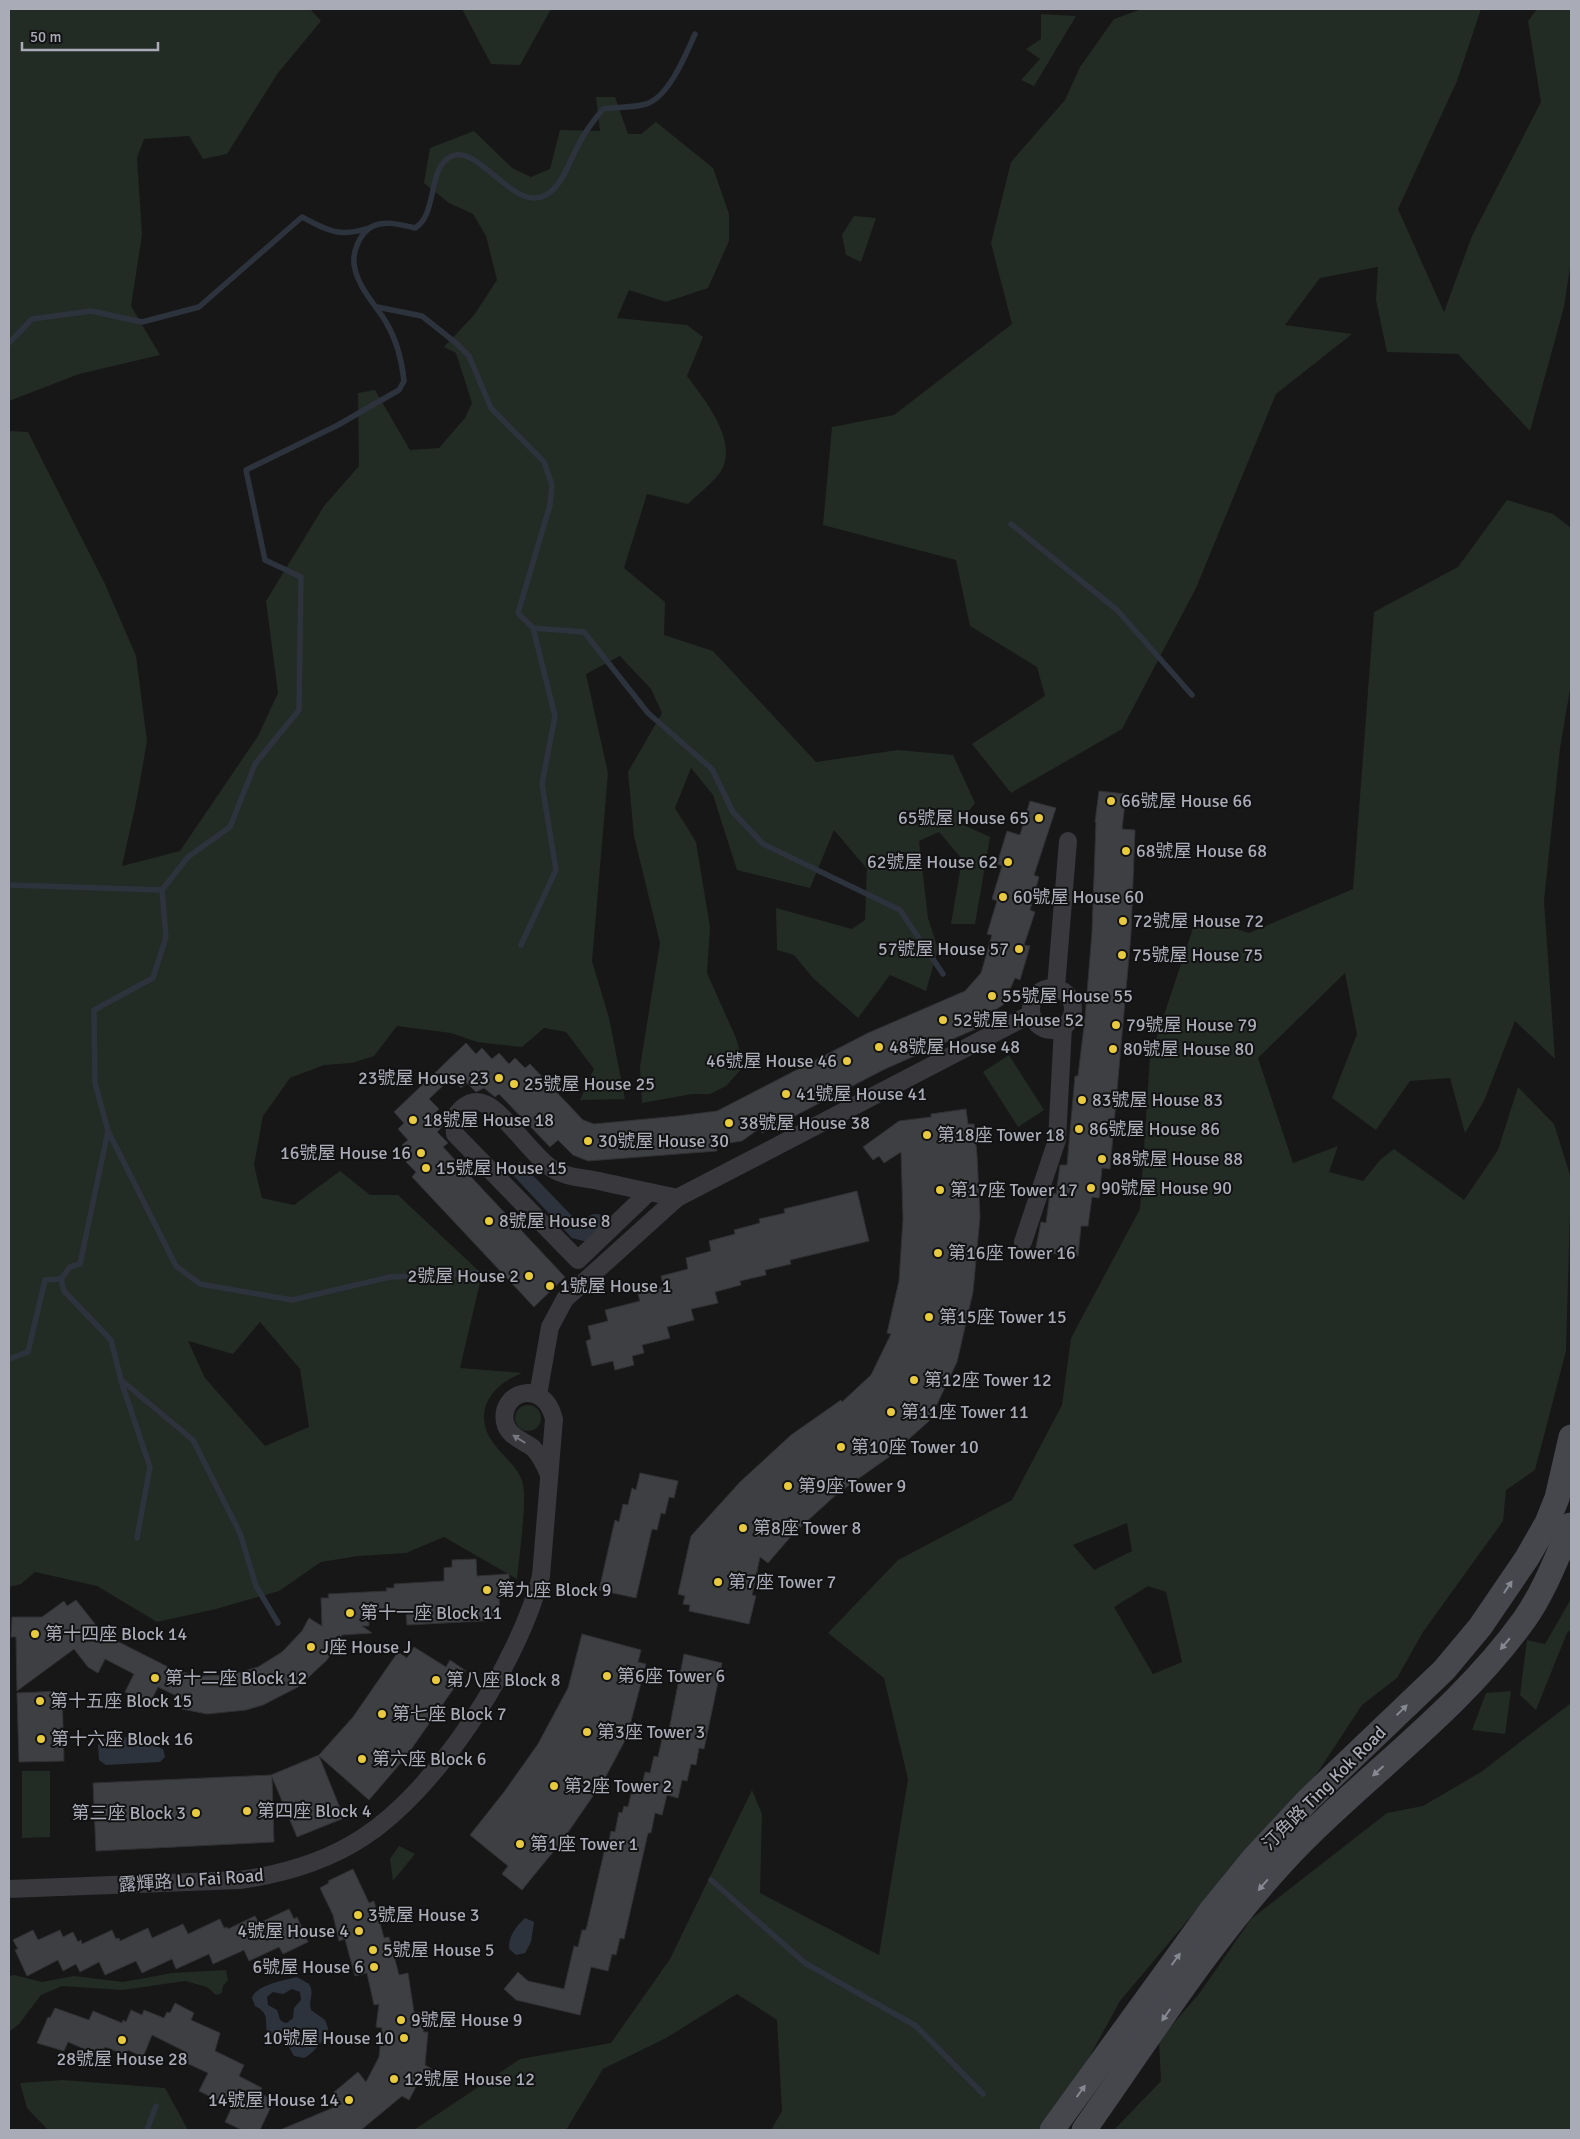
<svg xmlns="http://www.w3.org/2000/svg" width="1580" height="2139" viewBox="0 0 1580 2139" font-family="Signika,'Noto Sans TC',sans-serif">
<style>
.green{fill:#232b25;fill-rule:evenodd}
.water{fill:#2d333c;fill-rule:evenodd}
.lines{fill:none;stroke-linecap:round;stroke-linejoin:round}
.stream{stroke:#2d333c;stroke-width:5.5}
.building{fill:#3e3f42;stroke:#313134}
.minor{stroke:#38383d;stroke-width:18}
.secondary{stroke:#46464d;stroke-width:25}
.oneway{fill:#767780}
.oneway2{fill:#868892}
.poi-dot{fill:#e7ca3f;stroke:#121213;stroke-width:2}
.labels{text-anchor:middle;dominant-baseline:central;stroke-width:4;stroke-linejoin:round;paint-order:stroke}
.poi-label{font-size:18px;fill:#a9abb7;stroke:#121213;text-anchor:start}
.street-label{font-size:18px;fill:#a9abb7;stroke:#121213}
</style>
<rect width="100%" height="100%" fill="#171718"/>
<g class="green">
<path d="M9 9H310L321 21 278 73 227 154 203 159 189 136 144 139 137 158 142 235 131 306 160 355 79 374 9 401Z"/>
<path d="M462 9H551L520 65 491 64Z"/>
<path d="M1142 9H1481L1457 81 1398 209 1444 312 1472 236 1541 102 1528 21 1537 9H1571V261L1564 307 1530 431 1458 354 1387 352 1376 300 1378 267 1320 278 1285 325 1352 334 1276 394 1196 588 1122 729 1011 793 972 744 1045 696 1037 667 970 626 956 560 823 525 832 427 894 415 1012 324 991 243 1011 162 1065 100 1080 67 1114 19Z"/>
<path d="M1041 14 1076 16 1034 86 1021 80 1040 59 1026 49 1041 39Z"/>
<path d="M596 97H615L628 134H641L656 122 713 168 729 214V241L708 288 666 302 629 290 617 318 687 325 703 337 687 376C704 399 736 438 723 467 719 478 697 495 688 504L647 494 624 568 665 602 664 635 713 651 816 762 898 750 953 755 975 803 959 823 990 837 975 924H951L962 859 939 832 919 841 928 918 938 949 926 991 890 975 858 1018 813 978 794 955 777 950 776 908 852 929 865 920 867 869 834 830 810 888 737 870 713 795 691 768 675 808 696 842 710 927 707 973 736 1038 744 1066 726 1086 710 1094H692L642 1103 640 1067 660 943 634 836 628 772 662 713 651 689 620 656 586 674 608 773 592 961 609 1018 625 1099 580 1100 594 1069 566 1032 544 1028 522 1047 477 1042 451 1033 397 1026 374 1056 352 1063 324 1065 290 1078 263 1116 254 1165 262 1198 294 1205 340 1171 370 1195H398L482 1274 460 1368 522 1373C491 1385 471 1413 494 1444 504 1457 519 1468 523 1484 527 1504 519 1557 517 1579L444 1537 406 1553 358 1556 321 1562 279 1591 216 1609 157 1622 97 1586 35 1572 21 1584 9 1587V431L28 432 105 584 136 656 147 741 137 798 122 866 180 851 258 736 278 693 266 601 324 506 359 466 358 393 375 390 410 450 439 448 465 418 472 403 456 353 444 347 474 315 497 280 486 236 473 214 449 203 424 183 430 148 474 131 512 168 531 177 550 169 560 130 600 131ZM260 1322 300 1369 309 1427 265 1446 205 1378 188 1341 233 1354Z"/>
<path d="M854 216 876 218 861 262 846 255 842 235Z"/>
<path d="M1507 500 1553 514 1571 528V684L1560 748 1544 901 1555 1059 1515 1021 1484 1101 1465 1133 1450 1078 1410 1081 1376 1130 1332 1098 1357 1034 1345 973 1258 1058 1293 1163 1338 1146 1329 1172 1363 1181 1381 1159 1394 1149 1464 1200 1498 1150 1518 1087 1554 1124 1571 1178 1566 1351 1535 1470 1506 1490 1503 1521 1423 1632 1397 1678 1362 1705 1314 1778 1251 1845 1120 2001 1086 2063 1042 2130H771L782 2111 777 2020 737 1994 666 2038 603 2069 566 2130H414L520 2059 611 2043 670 1959 752 1790 762 1814 760 1893 879 1955 908 1779 884 1678 828 1633 898 1560 1012 1500 1062 1405 1071 1338 1140 1209 1150 1057 1197 916 1249 933 1353 889 1374 612 1458 567ZM1127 1523 1132 1551 1094 1570 1073 1545ZM1148 1586 1166 1592 1182 1662 1153 1674 1114 1607Z"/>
<path d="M1009 1055 1044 1110 1018 1127 983 1072Z"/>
<circle cx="528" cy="1418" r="13"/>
<path d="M1571 1599V1629L1567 1633 1536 1710 1520 1695 1527 1640 1545 1644Z"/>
<path d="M1511 1691 1505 1734 1472 1730 1486 1693Z"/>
<path d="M1571 1703V2130H1114L1161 2081 1159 2040 1199 1994 1251 1919 1387 1813 1423 1806 1481 1772Z"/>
<path d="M22 1771H50V1837L22 1838Z"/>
<path d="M399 1846 415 1854 393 1881 390 1859Z"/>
<path d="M226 1970 228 1980 223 1986 222 1993 216 1995 207 1987 185 1981 123 1990 62 1986 41 1995 19 2024 9 2032V1976L14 1975 42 1982 74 1976 123 1982 172 1973Z"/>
<path d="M63 2080 165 2088 188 2130H48L27 2108 20 2083Z"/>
</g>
<g class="water">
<path d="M520 1162 573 1217V1223L576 1228 581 1227C587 1220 589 1211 601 1215L607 1222 587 1242 572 1238 510 1172Z"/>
<path d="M132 1737 163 1749 165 1757 160 1762 106 1765 99 1760 98 1745 102 1739Z"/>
<path d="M525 1918 534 1922 531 1942 525 1953 516 1955 509 1949C508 1937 516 1926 525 1918Z"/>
<path d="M297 1977 309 1984C315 1993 308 2000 311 2010L325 2020 328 2028C327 2038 313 2054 304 2058L294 2056 283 2037 267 2032C265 2019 269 2013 255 2006L252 1998C256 1985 285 1980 297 1977ZM292 1989 300 1992 301 2000 294 2008 293 2018 287 2023C278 2022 280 2017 277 2010L268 2005 267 1997 273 1992 283 1994Z"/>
</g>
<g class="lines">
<g class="stream">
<path d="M377 307 422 316 456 343 469 356 491 408 544 462 552 485 550 505 518 613 533 628 555 716 542 784 556 870 521 945"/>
<path d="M9 343 32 319 91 311 142 322 199 307 302 217C330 232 341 238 372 227"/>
<path d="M1011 524 1117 610 1192 695"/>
<path d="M533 628 584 632 648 713 712 769 733 812 763 844 900 910 943 974"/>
<path d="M9 885 162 890"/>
<path d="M108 1131 176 1266 200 1284 292 1300 390 1277 477 1273"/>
<path d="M9 1359 28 1352 45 1280 61 1279"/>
<path d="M121 1381 150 1467 137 1538"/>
<path d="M278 1623 256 1586 240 1533 193 1440 121 1380 111 1340 64 1291 61 1279 70 1267 80 1264 108 1131 95 1083 94 1010 153 978 166 937 162 890 188 857 230 827 255 764 299 710 301 577 265 560 246 470 338 425 399 390 404 381C402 361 396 339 386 322 376 306 359 288 355 269 351 254 359 233 373 226 386 220 402 225 415 228 438 215 427 166 452 156 480 145 514 213 546 195 564 184 569 161 579 144 585 131 594 120 603 109 616 107 633 108 646 104 669 97 686 54 695 34"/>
<path d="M711 1880 805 1963 916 2026 983 2094"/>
<path d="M147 2130 156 2106"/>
</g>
</g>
<g class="building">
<path d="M1099 791 1126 794 1122 829 1135 830 1131 934 1110 1169 1102 1168 1099 1198 1092 1197 1088 1226H1081L1078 1256 1035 1252 1041 1222 1046 1223 1050 1193 1056 1194 1060 1165H1067L1075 1076H1078L1085 1018 1092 932 1096 822H1095Z"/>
<path d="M1030 801 1056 808 1034 875 1039 877 1030 910 1035 912 1024 945 1030 946 1020 980 1015 978 1003 1005 977 1021 980 1027 885 1069 762 1133 760 1128 742 1141 716 1145 717 1151 588 1161 573 1155 558 1140 550 1147 499 1094 495 1097 484 1088 476 1092 467 1083 461 1088 451 1078 429 1099 439 1109 433 1115 443 1126 437 1132 448 1143 443 1147 565 1277 534 1307 412 1177 416 1172 406 1162 412 1156 402 1145 408 1140 398 1129 404 1123 394 1112 466 1043 476 1054 482 1048 492 1059 499 1053 509 1064 515 1058 525 1068 530 1064 583 1120 594 1124 678 1116 717 1111 868 1033 965 991 981 973 992 935 987 934 997 901 992 899 1002 866 997 864 1007 831 1020 835Z"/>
<path d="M966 1109 968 1124H974L977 1155 980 1217 973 1292 957 1362 929 1421 889 1457 838 1493 793 1534 768 1563 760 1557 752 1595 756 1596 749 1624 689 1611 690 1605 683 1604 685 1596 678 1594 691 1536 740 1482 791 1435 841 1400 842 1402 871 1375 891 1334 887 1333 899 1281 903 1219 901 1152 884 1163 879 1156 873 1160 863 1147 899 1121 931 1117V1114Z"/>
<path d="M857 1191 869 1241 790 1260 791 1264 765 1270 766 1275 740 1281 741 1285 715 1292 718 1303 691 1309 694 1320 667 1327 670 1338 642 1345 644 1353 632 1356 634 1365 615 1370 613 1361 592 1366 586 1341 591 1339 588 1326 608 1321 605 1310 640 1301 638 1294 664 1287 661 1276 688 1269 686 1258 711 1251 709 1241 735 1234 734 1230 760 1223 759 1219 785 1213 784 1209Z"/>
<path d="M640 1473 678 1481 674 1498 669 1497 665 1514 661 1513 657 1530 652 1529 636 1598 599 1590 615 1520 619 1522 623 1504 628 1505 632 1488 636 1490Z"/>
<path d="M476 1559 477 1576 509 1574 510 1594 499 1595 500 1620 407 1625 406 1612 369 1613V1626H362L372 1633 342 1635 327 1660 298 1687 263 1705 246 1710 207 1714 182 1709 183 1699 158 1687 149 1705 125 1692 134 1674 105 1659 98 1673 88 1667 74 1649 17 1691 16 1637H11L12 1617H42L64 1601 67 1606 76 1600 103 1634 176 1671 202 1676 230 1675 258 1667 282 1652 302 1631 309 1618 322 1626 321 1598H329L328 1594 387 1591 386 1588H394V1584L444 1581V1568L452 1567V1560Z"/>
<path d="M582 1634 641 1650 638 1662 646 1664 630 1725V1731L604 1780 562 1841 522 1890 502 1874 508 1866 470 1835 504 1792 538 1744 568 1688Z"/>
<path d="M414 1647 446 1667 450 1660 466 1671 405 1758 369 1800 319 1756 344 1818 297 1837 272 1777 274 1842 96 1851 93 1783 271 1775 319 1755 353 1717 398 1652 407 1658Z"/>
<path d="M684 1654 722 1663 704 1749 699 1748 696 1765 691 1764 687 1781 682 1780 678 1798 667 1795 662 1815 655 1813 651 1833H648L624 1939 620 1938 616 1955 612 1954 608 1971 591 1967 580 2015 516 2000 504 1989 518 1972 528 1981 564 1989 574 1946 578 1947 582 1930H586L606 1844 608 1845 611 1831 615 1832 619 1812 622 1813 624 1806 628 1807 631 1794H634L636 1788 641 1789 645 1772 650 1773 654 1756 658 1757 662 1739 667 1740Z"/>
<path d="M62 1691 64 1761 19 1762 17 1693Z"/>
<path d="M353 1869 369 1903 374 1901 384 1938 389 1937 399 1975 408 1973 414 2012 425 2013 423 2032H428L425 2065 432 2069 423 2086 418 2083 409 2100 402 2096 361 2130H280L342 2104 333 2093 358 2072 366 2082 379 2057 382 2028 376 2027 379 2004 374 2005 367 1973 355 1976 345 1939 339 1941 333 1915 320 1888 329 1883 328 1881Z"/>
<path d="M289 1909 294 1919 297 1917 308 1942 283 1954 279 1947 249 1961 244 1950 213 1964 209 1954 176 1969 172 1959 142 1973 136 1961 105 1975 99 1962 80 1972 76 1964 63 1971 58 1960 27 1976 15 1950 18 1949 13 1940 33 1930 38 1940 60 1930 63 1937 73 1932 78 1942 81 1940 82 1944 112 1930 116 1939 119 1938 120 1941 148 1928 152 1938 183 1924 188 1934 220 1919 224 1928 227 1927 228 1929 255 1916 259 1923Z"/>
<path d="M175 2003 194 2013 191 2020 220 2033 215 2051 244 2065 239 2076 262 2088 259 2093 274 2100 260 2130H242L225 2122 232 2107 199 2091 208 2073 180 2060 184 2051 152 2035 143 2057 128 2050 126 2055 105 2047 101 2056 68 2042 64 2051 37 2043 48 2017 50 2018 55 2008 89 2020 93 2011 122 2023 123 2020 126 2022 131 2010 142 2015 144 2010 164 2018 167 2012 170 2013Z"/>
</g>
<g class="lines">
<g class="minor">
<path d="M1056 987 1068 841"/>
<circle cx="1052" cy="1009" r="21"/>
<path d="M649 1192 578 1260 455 1134 454 1118C461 1107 472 1098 485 1104 503 1111 531 1154 551 1168 566 1178 582 1177 599 1181 625 1187 651 1192 677 1198"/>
<path d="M1023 1242 1057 1140 1063 1027"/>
<path d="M538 1395 550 1327 565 1299 677 1198 1031 1014"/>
<path d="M9 1889 240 1880C283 1874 325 1862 362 1838 438 1789 518 1664 541 1576L554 1419C544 1377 499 1392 505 1422 508 1437 523 1440 533 1448 541 1456 545 1465 549 1475"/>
</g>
<g class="secondary">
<path d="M1052 2130 1210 1912 1254 1858 1308 1800 1444 1670 1480 1627 1527 1558 1547 1523 1557 1498 1571 1437"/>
<path d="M1084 2130C1146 2042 1208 1944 1280 1865 1358 1780 1456 1715 1524 1620 1544 1592 1557 1557 1571 1525"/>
</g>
</g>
<defs><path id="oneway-solid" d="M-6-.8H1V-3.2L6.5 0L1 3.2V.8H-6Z" transform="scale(1.25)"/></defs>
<use class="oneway" href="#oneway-solid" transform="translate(519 1439) rotate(-148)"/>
<g class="oneway2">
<use href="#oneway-solid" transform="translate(1508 1587) rotate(-56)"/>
<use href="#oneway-solid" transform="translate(1505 1644) rotate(130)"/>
<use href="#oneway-solid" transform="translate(1402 1710) rotate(-44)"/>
<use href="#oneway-solid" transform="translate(1378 1771) rotate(138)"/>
<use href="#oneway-solid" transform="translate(1263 1885) rotate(131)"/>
<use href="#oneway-solid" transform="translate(1176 1959) rotate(-54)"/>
<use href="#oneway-solid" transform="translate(1166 2015) rotate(125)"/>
<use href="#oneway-solid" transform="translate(1081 2091) rotate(-54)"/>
</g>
<g class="poi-dot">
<circle cx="1111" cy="801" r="5"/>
<circle cx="1039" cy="818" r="5"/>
<circle cx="1126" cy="851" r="5"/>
<circle cx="1008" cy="862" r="5"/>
<circle cx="1003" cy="897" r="5"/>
<circle cx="1123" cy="921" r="5"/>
<circle cx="1019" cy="949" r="5"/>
<circle cx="1122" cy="955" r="5"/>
<circle cx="992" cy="996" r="5"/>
<circle cx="943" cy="1020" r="5"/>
<circle cx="1116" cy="1025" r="5"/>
<circle cx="879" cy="1047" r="5"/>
<circle cx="1113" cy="1049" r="5"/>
<circle cx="847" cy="1061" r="5"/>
<circle cx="499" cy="1078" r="5"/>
<circle cx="514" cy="1084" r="5"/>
<circle cx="786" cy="1094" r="5"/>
<circle cx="1082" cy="1100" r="5"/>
<circle cx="413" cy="1120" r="5"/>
<circle cx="729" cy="1123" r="5"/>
<circle cx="1079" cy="1129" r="5"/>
<circle cx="927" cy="1135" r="5"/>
<circle cx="588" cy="1141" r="5"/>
<circle cx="421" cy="1153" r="5"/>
<circle cx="1102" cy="1159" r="5"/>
<circle cx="426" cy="1168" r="5"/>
<circle cx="1091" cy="1188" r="5"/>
<circle cx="940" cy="1190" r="5"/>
<circle cx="489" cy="1221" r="5"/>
<circle cx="938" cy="1253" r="5"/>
<circle cx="529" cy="1276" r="5"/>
<circle cx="550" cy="1286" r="5"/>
<circle cx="929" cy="1317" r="5"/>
<circle cx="914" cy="1380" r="5"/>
<circle cx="891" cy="1412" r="5"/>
<circle cx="841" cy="1447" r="5"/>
<circle cx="788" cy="1486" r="5"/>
<circle cx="743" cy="1528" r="5"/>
<circle cx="718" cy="1582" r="5"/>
<circle cx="487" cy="1590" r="5"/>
<circle cx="350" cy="1613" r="5"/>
<circle cx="35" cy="1634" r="5"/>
<circle cx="311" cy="1647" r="5"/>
<circle cx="607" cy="1676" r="5"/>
<circle cx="155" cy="1678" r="5"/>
<circle cx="436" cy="1680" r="5"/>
<circle cx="40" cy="1701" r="5"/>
<circle cx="382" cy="1714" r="5"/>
<circle cx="587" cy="1732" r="5"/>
<circle cx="41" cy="1739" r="5"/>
<circle cx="362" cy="1759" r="5"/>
<circle cx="554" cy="1786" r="5"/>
<circle cx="247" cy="1811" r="5"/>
<circle cx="196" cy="1813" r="5"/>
<circle cx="520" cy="1844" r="5"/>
<circle cx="358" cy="1915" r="5"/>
<circle cx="359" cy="1931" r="5"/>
<circle cx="373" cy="1950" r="5"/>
<circle cx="374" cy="1967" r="5"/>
<circle cx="401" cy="2020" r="5"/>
<circle cx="404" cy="2038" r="5"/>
<circle cx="122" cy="2040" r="5"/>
<circle cx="394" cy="2079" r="5"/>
<circle cx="349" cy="2100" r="5"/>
</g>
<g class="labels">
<g class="poi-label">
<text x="1121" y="801">66號屋 House 66</text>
<text x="1029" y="818" text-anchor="end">65號屋 House 65</text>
<text x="1136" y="851">68號屋 House 68</text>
<text x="998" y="862" text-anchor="end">62號屋 House 62</text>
<text x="1013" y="897">60號屋 House 60</text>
<text x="1133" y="921">72號屋 House 72</text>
<text x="1009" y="949" text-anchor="end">57號屋 House 57</text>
<text x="1132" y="955">75號屋 House 75</text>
<text x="1002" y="996">55號屋 House 55</text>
<text x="953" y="1020">52號屋 House 52</text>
<text x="1126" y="1025">79號屋 House 79</text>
<text x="889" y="1047">48號屋 House 48</text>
<text x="1123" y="1049">80號屋 House 80</text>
<text x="837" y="1061" text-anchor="end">46號屋 House 46</text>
<text x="489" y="1078" text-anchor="end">23號屋 House 23</text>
<text x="524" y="1084">25號屋 House 25</text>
<text x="796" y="1094">41號屋 House 41</text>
<text x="1092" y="1100">83號屋 House 83</text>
<text x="423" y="1120">18號屋 House 18</text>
<text x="739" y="1123">38號屋 House 38</text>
<text x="1089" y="1129">86號屋 House 86</text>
<text x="937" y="1135">第18座 Tower 18</text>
<text x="598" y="1141">30號屋 House 30</text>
<text x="411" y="1153" text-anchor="end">16號屋 House 16</text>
<text x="1112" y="1159">88號屋 House 88</text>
<text x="436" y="1168">15號屋 House 15</text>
<text x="1101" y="1188">90號屋 House 90</text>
<text x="950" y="1190">第17座 Tower 17</text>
<text x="499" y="1221">8號屋 House 8</text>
<text x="948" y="1253">第16座 Tower 16</text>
<text x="519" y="1276" text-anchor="end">2號屋 House 2</text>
<text x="560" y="1286">1號屋 House 1</text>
<text x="939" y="1317">第15座 Tower 15</text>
<text x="924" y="1380">第12座 Tower 12</text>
<text x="901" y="1412">第11座 Tower 11</text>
<text x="851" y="1447">第10座 Tower 10</text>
<text x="798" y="1486">第9座 Tower 9</text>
<text x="753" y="1528">第8座 Tower 8</text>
<text x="728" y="1582">第7座 Tower 7</text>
<text x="497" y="1590">第九座 Block 9</text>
<text x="360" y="1613">第十一座 Block 11</text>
<text x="45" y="1634">第十四座 Block 14</text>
<text x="321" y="1647">J座 House J</text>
<text x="617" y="1676">第6座 Tower 6</text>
<text x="165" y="1678">第十二座 Block 12</text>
<text x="446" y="1680">第八座 Block 8</text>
<text x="50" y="1701">第十五座 Block 15</text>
<text x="392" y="1714">第七座 Block 7</text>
<text x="597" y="1732">第3座 Tower 3</text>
<text x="51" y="1739">第十六座 Block 16</text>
<text x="372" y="1759">第六座 Block 6</text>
<text x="564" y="1786">第2座 Tower 2</text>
<text x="257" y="1811">第四座 Block 4</text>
<text x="186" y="1813" text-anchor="end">第三座 Block 3</text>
<text x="530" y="1844">第1座 Tower 1</text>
<text x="368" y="1915">3號屋 House 3</text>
<text x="349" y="1931" text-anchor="end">4號屋 House 4</text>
<text x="383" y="1950">5號屋 House 5</text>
<text x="364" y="1967" text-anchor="end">6號屋 House 6</text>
<text x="411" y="2020">9號屋 House 9</text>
<text x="394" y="2038" text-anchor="end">10號屋 House 10</text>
<text x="122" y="2059" text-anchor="middle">28號屋 House 28</text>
<text x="404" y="2079">12號屋 House 12</text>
<text x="339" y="2100" text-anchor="end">14號屋 House 14</text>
</g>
<g class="street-label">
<text transform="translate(1324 1788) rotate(-45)">汀角路 Ting Kok Road</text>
<text transform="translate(191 1880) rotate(-4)">露輝路 Lo Fai Road</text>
</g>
</g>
<rect width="1580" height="2139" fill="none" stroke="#a9abb7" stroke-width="20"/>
<path d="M22 42v8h136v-8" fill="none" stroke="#a9abb7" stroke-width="2.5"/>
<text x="30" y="42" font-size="15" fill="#a9abb7" stroke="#121213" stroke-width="4" paint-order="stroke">50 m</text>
</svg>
